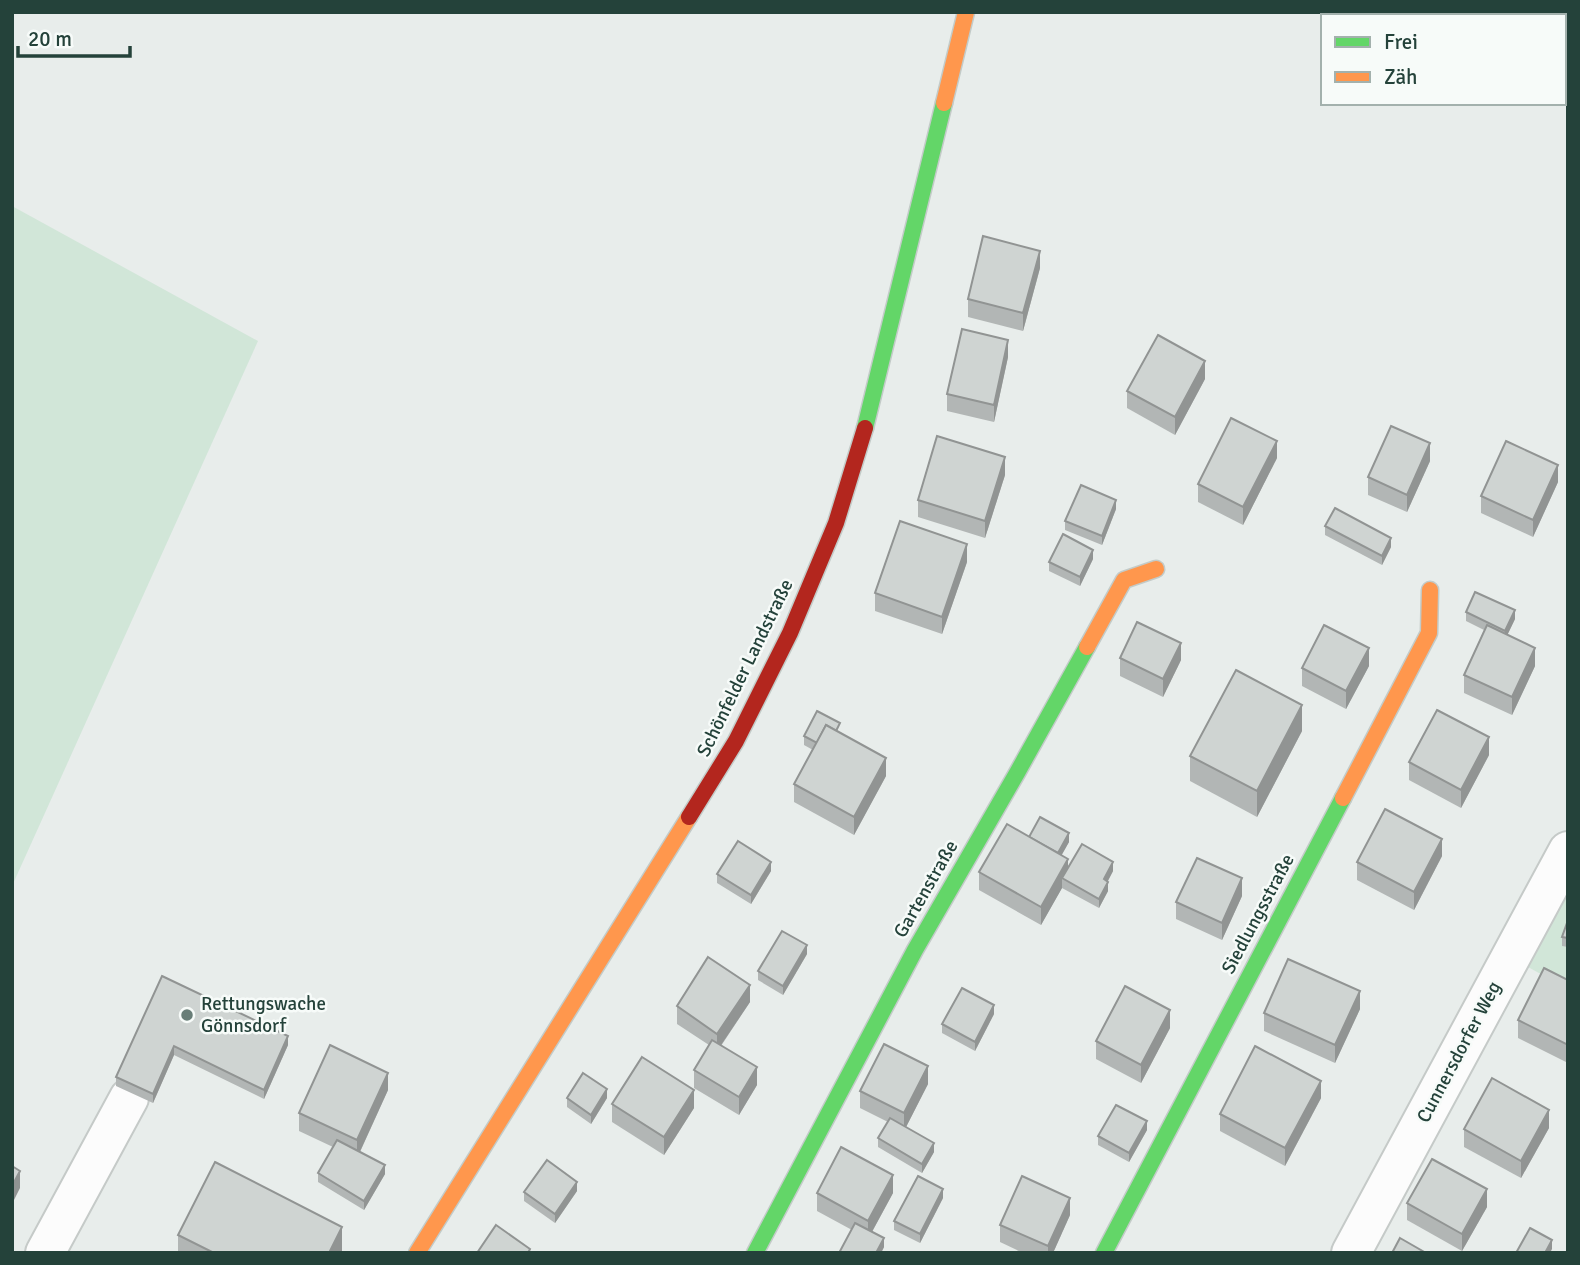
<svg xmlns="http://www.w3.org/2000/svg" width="1580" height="1265" viewBox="0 0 1580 1265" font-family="Signika,sans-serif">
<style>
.green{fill:#d1e6d8}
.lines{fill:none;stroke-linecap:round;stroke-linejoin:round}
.street-casing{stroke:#c5cac8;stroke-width:42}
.fast-casing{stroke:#c3cbc8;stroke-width:19}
.slow-casing{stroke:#c3cbc8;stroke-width:19}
.jam-casing{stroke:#c3cbc8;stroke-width:19}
.street{stroke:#fcfcfc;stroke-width:38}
.fast{stroke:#63d668;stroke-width:16}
.slow{stroke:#ff974d;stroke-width:16}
.jam{stroke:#b3261e;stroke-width:16}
.wall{fill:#b2b6b5}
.shaded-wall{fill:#919493}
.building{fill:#cfd4d2;stroke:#919493;stroke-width:2}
.poi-dot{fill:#697e78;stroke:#f7fbf9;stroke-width:2.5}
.labels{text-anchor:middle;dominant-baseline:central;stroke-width:5;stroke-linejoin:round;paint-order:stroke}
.street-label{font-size:19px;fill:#24423a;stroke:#f7fbf9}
.poi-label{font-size:19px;fill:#24423a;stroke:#f7fbf9;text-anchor:start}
</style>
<rect width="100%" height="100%" fill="#e8edeb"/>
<g class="green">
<path d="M12 206 258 341 12 886Z"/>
<path d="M1568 894V989L1528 967Z"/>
</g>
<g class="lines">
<defs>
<g id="street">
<path d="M45 1253 129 1098"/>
<path d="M1351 1253 1568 851"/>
</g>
<g id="fast">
<path d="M865 428 944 103"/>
<path d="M755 1253 915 950 1017 773 1087 647"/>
<path d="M1104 1253 1343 798"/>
</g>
<g id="slow">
<path d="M944 103 966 12"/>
<path d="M1087 647 1124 580 1156 569"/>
<path d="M1343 798 1429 633 1430 590"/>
<path d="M417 1253 689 817"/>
</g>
<path id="jam" d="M689 817 736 741 790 633 836 523 865 428"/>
</defs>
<use href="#street" class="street-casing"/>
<use href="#fast" class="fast-casing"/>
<use href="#slow" class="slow-casing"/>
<use href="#jam" class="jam-casing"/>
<use href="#street" class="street"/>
<use href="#fast" class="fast"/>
<use href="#slow" class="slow"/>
<use href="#jam" class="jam"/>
</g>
<g class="wall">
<path d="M1040 268 1023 331 968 317V299Z"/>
<path d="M1008 357 994 422 947 411V394Z"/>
<path d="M1205 379 1175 435 1127 408V391Z"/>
<path d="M1277 458 1243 525 1198 502V484Z"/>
<path d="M1430 461 1407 512 1368 495V477Z"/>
<path d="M1005 475 985 538 918 517V500Z"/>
<path d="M1558 482 1533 537 1481 513V496Z"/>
<path d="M1116 509 1102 545 1065 530V521Z"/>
<path d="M1325 526 1391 547 1382 565 1325 535Z"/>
<path d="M1093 559 1080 586 1049 571V562Z"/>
<path d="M967 562 942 634 875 611V593Z"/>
<path d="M1466 612 1515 619 1507 635 1535 666 1512 715 1464 693V675L1484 630 1466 621Z"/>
<path d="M1120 658 1181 660 1163 697 1120 676Z"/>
<path d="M1369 666 1346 709 1302 686V668Z"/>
<path d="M1302 731 1257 817 1190 781V756Z"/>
<path d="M840 733 886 776 854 835 794 802V784L813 750 804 745V736Z"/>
<path d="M1489 755 1461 808 1409 780V762Z"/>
<path d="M1029 837 1069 842 1061 855 1068 867 1113 871 1108 881V891L1099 908 1062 888 1041 925 979 890V872Z"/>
<path d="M1442 856 1414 910 1357 880V862Z"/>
<path d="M771 871 751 904 717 883V874Z"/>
<path d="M1242 896 1222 940 1176 919V902Z"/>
<path d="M1568 920V947L1562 946V937Z"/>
<path d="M807 954 783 995 758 980V971Z"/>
<path d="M162 976 288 1045 264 1099 174 1055 153 1103 116 1086V1077Z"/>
<path d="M1568 980V1063L1518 1038V1020Z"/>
<path d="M750 1002 721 1046 757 1085 739 1115 694 1088V1070L709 1045 677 1024V1006Z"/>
<path d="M1360 1009 1335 1063 1264 1031V1013Z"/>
<path d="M994 1014 975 1051 942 1033V1024Z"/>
<path d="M1170 1028 1141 1083 1096 1059V1041Z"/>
<path d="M928 1084 906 1127 934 1152 922 1173 878 1147V1138L888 1122 860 1108V1091Z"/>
<path d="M388 1090 360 1152 385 1174 364 1210 318 1182V1173L333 1147 299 1131V1113Z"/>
<path d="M567 1098H607L591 1124 567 1107Z"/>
<path d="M1321 1098 1285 1166 1220 1131V1114Z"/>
<path d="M612 1104 694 1108 664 1155 612 1122Z"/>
<path d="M1549 1128 1521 1178 1464 1147V1129Z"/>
<path d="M1147 1130 1129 1162 1098 1145V1136Z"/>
<path d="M577 1191 555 1223 524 1201V1192Z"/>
<path d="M817 1193H893L872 1232 884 1247 881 1253H839L852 1230 817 1211Z"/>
<path d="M943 1198 920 1243 894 1230V1221Z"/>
<path d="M1407 1203 1487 1207 1462 1251 1407 1220Z"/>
<path d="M1070 1215 1053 1253H1023L1000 1242V1225Z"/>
<path d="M178 1235 342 1253H178Z"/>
</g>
<g class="shaded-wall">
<path d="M1040 251V268L1023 331V313Z"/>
<path d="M1008 340V357L994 422V405Z"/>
<path d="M1205 361V379L1175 435V417Z"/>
<path d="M1277 441V458L1243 525V507Z"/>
<path d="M1430 443V461L1407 512V495Z"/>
<path d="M1005 457V475L985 538V521Z"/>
<path d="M1558 465V482L1533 537V520Z"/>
<path d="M1116 500V509L1102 545V536Z"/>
<path d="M1391 538V547L1382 565V556Z"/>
<path d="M967 544V562L942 634V617Z"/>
<path d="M1093 550V559L1080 586V577Z"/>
<path d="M1515 610V619L1505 640V631Z"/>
<path d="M1181 643V660L1163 697V679Z"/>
<path d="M1369 648V666L1346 709V691Z"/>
<path d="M1535 648V666L1512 715V697Z"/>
<path d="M1302 705V731L1257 817V791Z"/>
<path d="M1489 737V755L1461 808V790Z"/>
<path d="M886 758V776L854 835V817Z"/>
<path d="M1069 833V842L1054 869V860Z"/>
<path d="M1442 839V856L1414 910V892Z"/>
<path d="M1068 859V877L1062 878V888L1041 925V907Z"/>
<path d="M771 862V871L751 904V895Z"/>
<path d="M1113 862V871L1104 888V879Z"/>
<path d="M1242 878V896L1222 940V923Z"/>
<path d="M1108 882V891L1099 908V899Z"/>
<path d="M807 945V954L783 995V986Z"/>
<path d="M750 985V1002L717 1051V1034Z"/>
<path d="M1360 991V1009L1335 1063V1045Z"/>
<path d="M994 1005V1014L975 1051V1042Z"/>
<path d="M1170 1010V1028L1141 1083V1065Z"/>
<path d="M288 1036V1045L264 1099V1090Z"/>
<path d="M174 1046V1055L153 1103V1094Z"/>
<path d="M928 1066V1084L904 1131V1113Z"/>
<path d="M757 1067V1085L739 1115V1097Z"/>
<path d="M388 1073V1090L357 1158V1140Z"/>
<path d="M1321 1081V1098L1285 1166V1148Z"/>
<path d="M607 1089V1098L591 1124V1115Z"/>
<path d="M694 1090V1108L664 1155V1137Z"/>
<path d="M1549 1110V1128L1521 1178V1161Z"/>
<path d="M1147 1121V1130L1129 1162V1153Z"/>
<path d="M934 1143V1152L922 1173V1164Z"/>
<path d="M385 1165V1174L364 1210V1201Z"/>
<path d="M20 1171V1188L12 1204V1186Z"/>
<path d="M893 1175V1193L868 1239V1221Z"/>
<path d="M577 1182V1191L555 1223V1214Z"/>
<path d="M943 1189V1198L920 1243V1234Z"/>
<path d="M1487 1189V1207L1462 1251V1234Z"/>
<path d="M1070 1198V1215L1053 1253H1048V1246Z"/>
<path d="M342 1227V1253H329Z"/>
<path d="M884 1238V1247L881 1253H876Z"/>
<path d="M1552 1240V1249L1550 1253H1545Z"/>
</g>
<g class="building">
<path d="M983 236 1040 251 1023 313 968 299Z"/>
<path d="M962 329 1008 340 994 405 947 394Z"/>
<path d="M1158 335 1205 361 1175 417 1127 391Z"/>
<path d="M1231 418 1277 441 1243 507 1198 484Z"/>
<path d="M1391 426 1430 443 1407 495 1368 477Z"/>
<path d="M937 436 1005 457 985 521 918 500Z"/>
<path d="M1506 441 1558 465 1533 520 1481 496Z"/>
<path d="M1081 485 1116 500 1102 536 1065 521Z"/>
<path d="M1335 508 1391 538 1382 556 1325 526Z"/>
<path d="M900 521 967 544 942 617 875 593Z"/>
<path d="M1063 534 1093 550 1080 577 1049 562Z"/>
<path d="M1475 592 1515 610 1505 631 1466 612Z"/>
<path d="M1137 622 1181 643 1163 679 1120 658Z"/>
<path d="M1324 625 1369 648 1346 691 1302 668Z"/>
<path d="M1487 625 1535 648 1512 697 1464 675Z"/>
<path d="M1236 670 1302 705 1257 791 1190 756Z"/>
<path d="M1437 710 1489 737 1461 790 1409 762Z"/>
<path d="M817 711 840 723 836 731 826 725 817 743 804 736Z"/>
<path d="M826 725 886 758 854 817 794 784Z"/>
<path d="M1385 809 1442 839 1414 892 1357 862Z"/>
<path d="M1040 817 1069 833 1058 853 1029 837Z"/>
<path d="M1007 824 1068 859 1041 907 979 872Z"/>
<path d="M738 841 771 862 751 895 717 874Z"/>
<path d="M1082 844 1113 862 1104 879 1108 882 1099 899 1062 878Z"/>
<path d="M1197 858 1242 878 1222 923 1176 902Z"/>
<path d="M1568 920V938L1562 937Z"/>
<path d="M782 931 807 945 783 986 758 971Z"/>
<path d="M708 957 750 985 717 1034 677 1006Z"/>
<path d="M1288 959 1360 991 1335 1045 1264 1013Z"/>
<path d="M1544 968 1568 980V1045L1518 1020Z"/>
<path d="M162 976 288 1036 264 1090 174 1046 153 1094 116 1077Z"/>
<path d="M1125 986 1170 1010 1141 1065 1096 1041Z"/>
<path d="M962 988 994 1005 975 1042 942 1024Z"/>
<path d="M712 1040 757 1067 739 1097 694 1070Z"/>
<path d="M884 1044 928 1066 904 1113 860 1091Z"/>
<path d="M330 1045 388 1073 357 1140 299 1113Z"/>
<path d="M1255 1046 1321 1081 1285 1148 1220 1114Z"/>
<path d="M642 1057 694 1090 664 1137 612 1104Z"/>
<path d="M583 1073 607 1089 591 1115 567 1098Z"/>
<path d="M1492 1078 1549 1110 1521 1161 1464 1129Z"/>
<path d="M1116 1105 1147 1121 1129 1153 1098 1136Z"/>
<path d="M890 1118 934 1143 922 1164 878 1138Z"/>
<path d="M337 1140 385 1165 364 1201 318 1173Z"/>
<path d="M841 1147 893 1175 868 1221 817 1193Z"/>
<path d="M1432 1159 1487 1189 1462 1234 1407 1203Z"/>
<path d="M547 1160 577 1182 555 1214 524 1192Z"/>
<path d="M215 1162 342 1227 329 1253H214L178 1235Z"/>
<path d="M12 1166 20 1171 12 1186Z"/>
<path d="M918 1176 943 1189 920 1234 894 1221Z"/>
<path d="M1022 1176 1070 1198 1048 1246 1000 1225Z"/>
<path d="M855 1223 884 1238 876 1253H839Z"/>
<path d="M496 1225 530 1249 528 1253H477Z"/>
<path d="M1530 1228 1552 1240 1545 1253H1516Z"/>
<path d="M1400 1238 1426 1253H1392Z"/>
</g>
<circle class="poi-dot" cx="187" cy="1015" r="7"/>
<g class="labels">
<g class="street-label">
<text transform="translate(745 668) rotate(-64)">Schönfelder Landstraße</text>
<text transform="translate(926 889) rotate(-60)">Gartenstraße</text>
<text transform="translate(1258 914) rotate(-62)">Siedlungsstraße</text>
<text transform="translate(1459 1052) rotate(-62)">Cunnersdorfer Weg</text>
</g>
<g class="poi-label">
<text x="201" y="1004">Rettungswache<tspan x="201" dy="22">Gönnsdorf</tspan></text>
</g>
</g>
<rect width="1580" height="1265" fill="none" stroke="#24423a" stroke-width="28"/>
<rect x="1321" y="14" width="245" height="91" fill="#f7fbf9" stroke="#a3b1ad" stroke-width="2"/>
<rect x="1335" y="37" width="35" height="10" fill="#63d668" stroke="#a3b1ad" stroke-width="2"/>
<text x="1384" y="49" font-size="21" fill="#24423a">Frei</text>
<rect x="1335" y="72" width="35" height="10" fill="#ff974d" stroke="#a3b1ad" stroke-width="2"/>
<text x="1384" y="84" font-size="21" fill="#24423a">Zäh</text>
<path d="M18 46v10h112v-10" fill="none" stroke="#24423a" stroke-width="3.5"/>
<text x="28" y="46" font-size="21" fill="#24423a" stroke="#f7fbf9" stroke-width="5" paint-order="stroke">20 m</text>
</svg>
